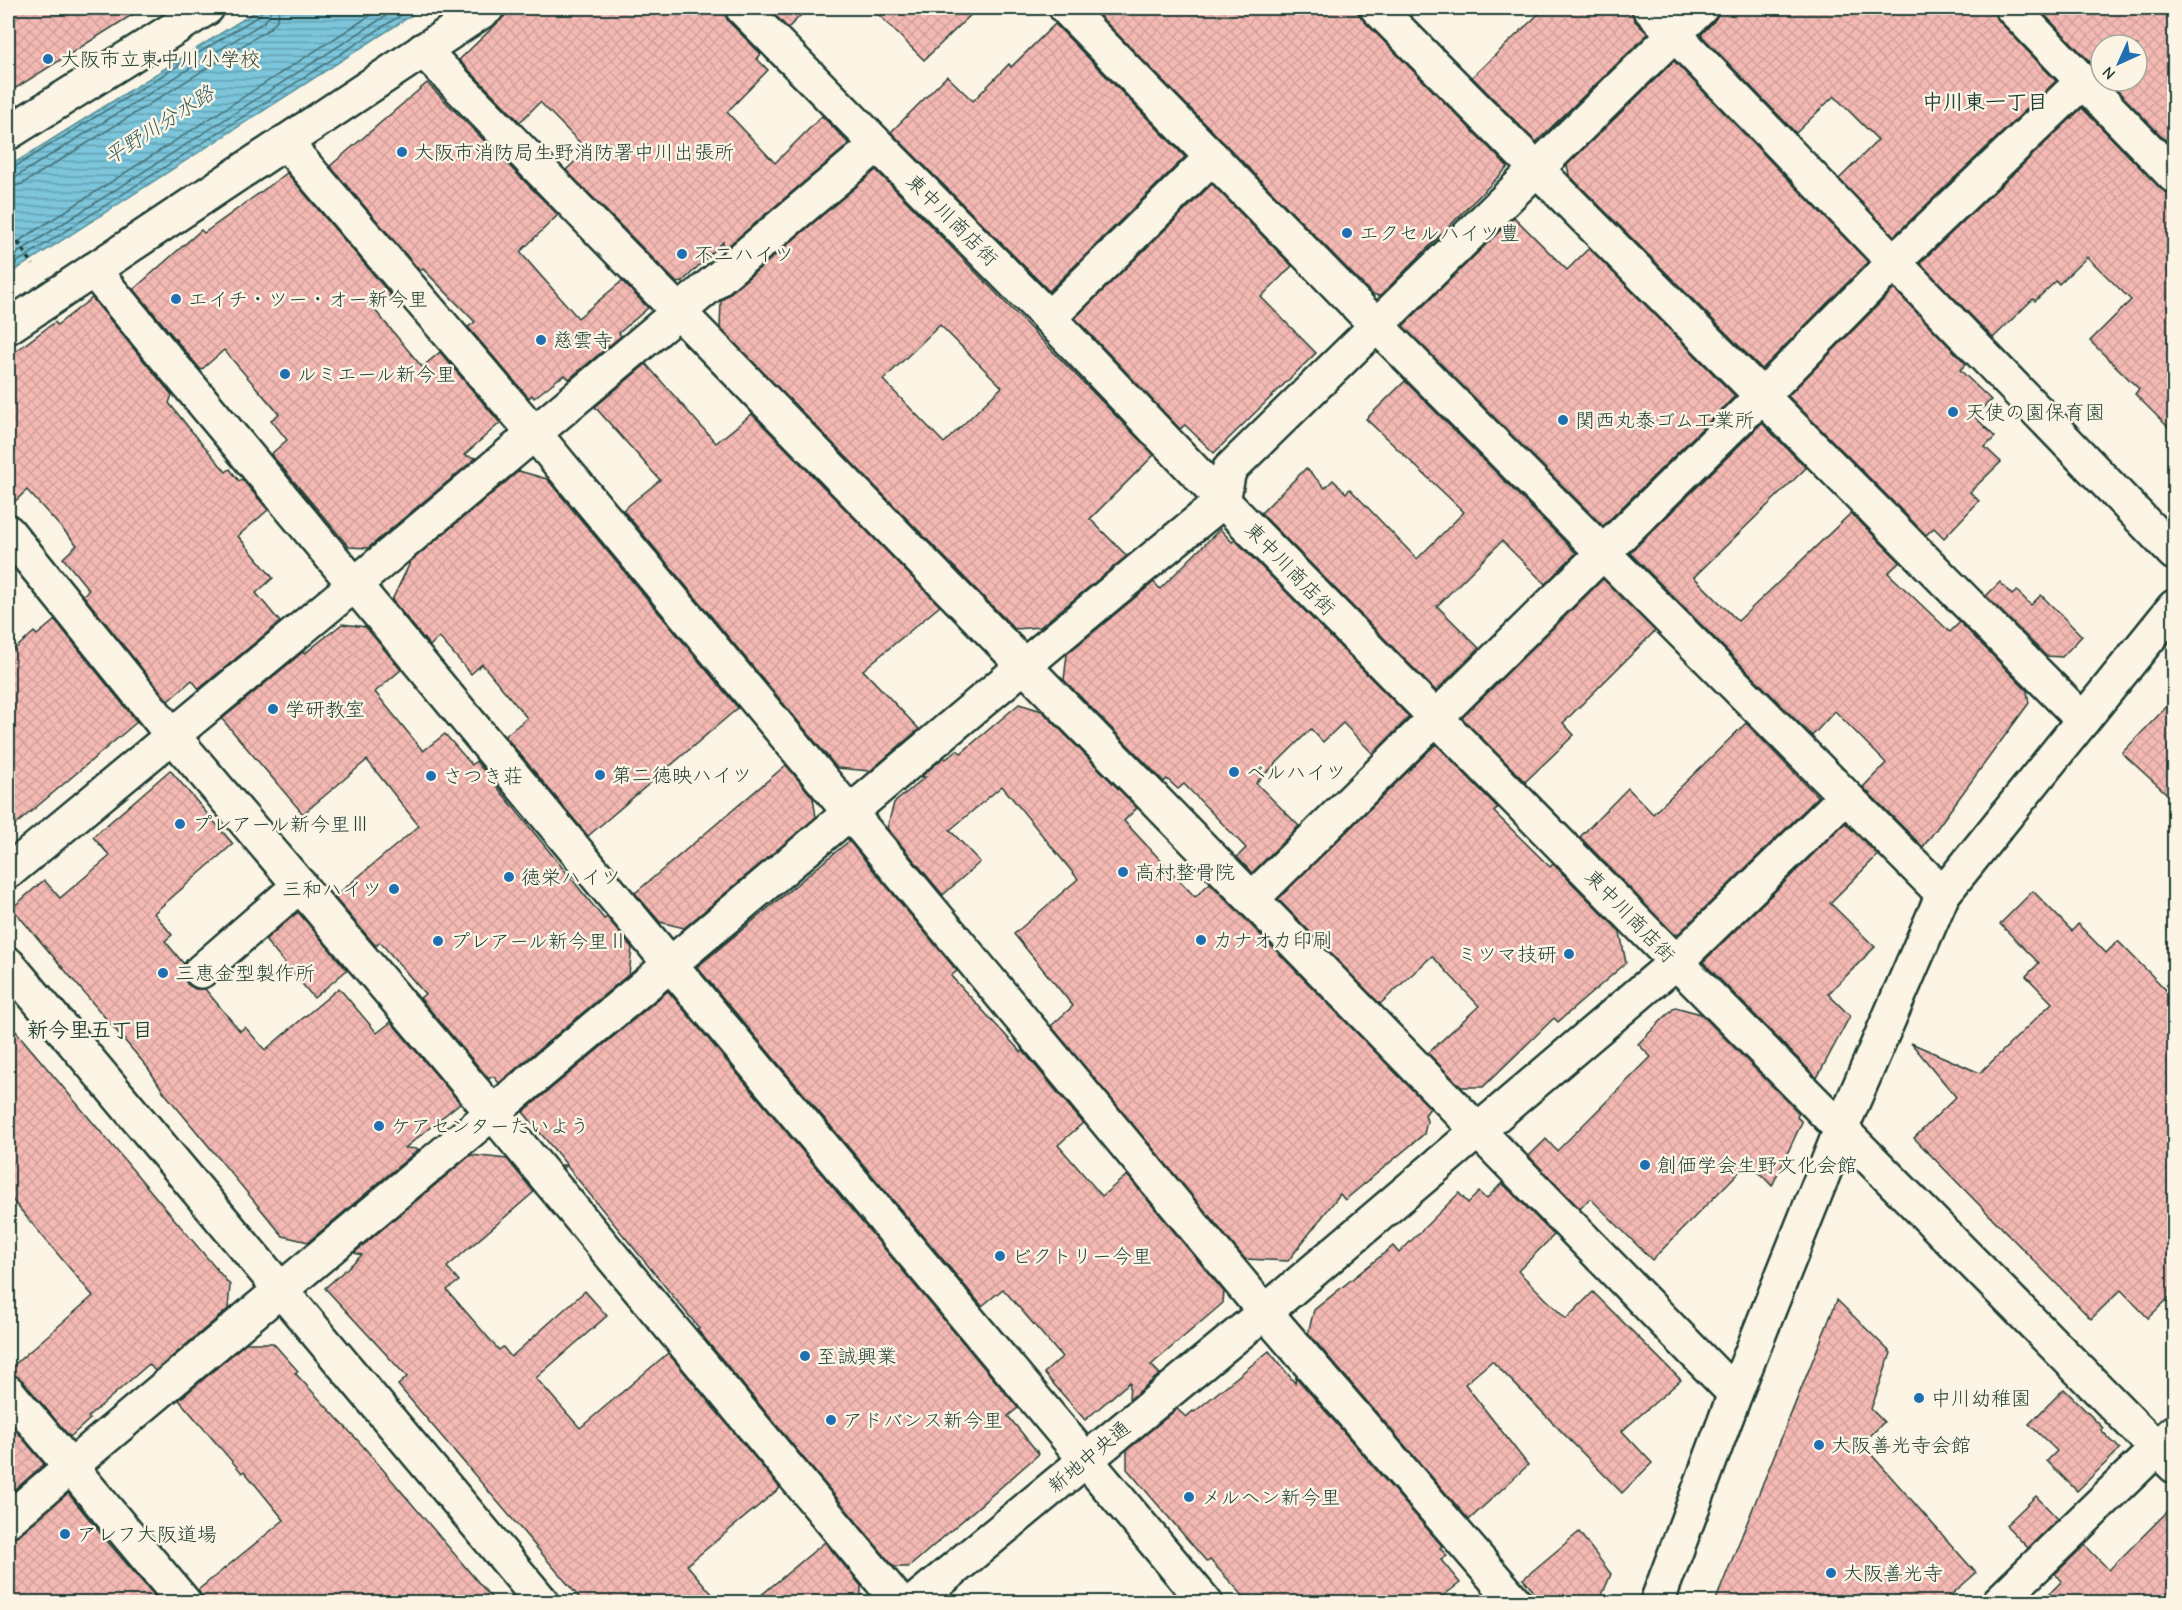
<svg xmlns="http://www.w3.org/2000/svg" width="2182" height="1610" viewBox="0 0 2182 1610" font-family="'Comic Neue','Klee One',sans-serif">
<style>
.water{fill:url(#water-rules);stroke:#568f98;stroke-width:1.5}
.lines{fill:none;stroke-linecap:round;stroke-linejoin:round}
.shore{stroke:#447377;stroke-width:1.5}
.building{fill:url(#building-cross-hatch);stroke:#1f3d34;stroke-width:1.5;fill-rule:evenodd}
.minor-casing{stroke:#1f3d34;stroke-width:38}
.path{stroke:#1f3d34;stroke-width:4;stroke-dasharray:4.5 4.5;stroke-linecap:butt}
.minor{stroke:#fcf5e5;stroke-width:33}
.poi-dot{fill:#1f6fb2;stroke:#fcf5e5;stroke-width:2}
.labels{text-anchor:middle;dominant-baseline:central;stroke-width:5;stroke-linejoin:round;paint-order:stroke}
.poi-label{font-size:20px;fill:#1f3d34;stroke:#fcf5e5;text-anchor:start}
.street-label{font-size:20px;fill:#1f3d34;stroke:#fcf5e5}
.neighbourhood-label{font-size:21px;font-weight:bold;fill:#1f3d34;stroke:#fcf5e5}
.water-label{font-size:21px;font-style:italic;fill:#365f5e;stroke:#fcf5e5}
</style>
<defs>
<pattern id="water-rules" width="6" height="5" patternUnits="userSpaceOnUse" patternTransform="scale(1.5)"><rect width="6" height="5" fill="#7bc5db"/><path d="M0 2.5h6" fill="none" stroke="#64a1b2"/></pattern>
<pattern id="building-cross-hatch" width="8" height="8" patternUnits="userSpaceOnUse" patternTransform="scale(1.5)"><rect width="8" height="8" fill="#f5b9b4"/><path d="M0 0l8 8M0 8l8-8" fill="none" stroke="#d2a09b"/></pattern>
</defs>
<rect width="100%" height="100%" fill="#fcf5e5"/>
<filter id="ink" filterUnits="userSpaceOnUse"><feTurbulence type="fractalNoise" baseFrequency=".0167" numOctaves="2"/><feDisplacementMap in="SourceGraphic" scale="12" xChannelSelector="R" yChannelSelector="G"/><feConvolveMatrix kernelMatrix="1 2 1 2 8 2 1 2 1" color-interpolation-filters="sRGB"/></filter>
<g filter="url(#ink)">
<path class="water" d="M261 8H423L8 275V167Z"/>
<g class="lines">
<g class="shore">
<path d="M8 171 260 15 263 8"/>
<path d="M8 179 17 176 264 22 269 16 271 8"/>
<path d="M8 188 22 184 269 29 277 20 280 8"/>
<path d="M8 248 382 8"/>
<path d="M8 259 398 8"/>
<path d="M8 268 412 8"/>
</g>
</g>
<g class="building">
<path d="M8 8H143L8 93Z"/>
<path d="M513 8H724L728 21 761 54 757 59 768 70 727 112 775 163 822 116 849 144 722 251 723 242 682 282 677 283 566 170 587 150 540 102 520 122 459 60Z"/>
<path d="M768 8H808L788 28Z"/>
<path d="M872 8H978L924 60Z"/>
<path d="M1092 8H1354L1364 21 1508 167 1380 296 1372 294Z"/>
<path d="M1545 8H1631L1635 21 1648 34 1536 142 1472 77Z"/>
<path d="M1719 8H1994L1999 21 2056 81 1894 236 1839 179 1878 140 1834 96 1796 133 1701 35 1714 21Z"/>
<path d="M2038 8H2175V150L2108 81H2137V45H2101V73Z"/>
<path d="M1055 24 1185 157 1049 291 891 132 947 76 973 101 1009 64 1011 67Z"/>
<path d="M1674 61 1868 262 1762 369 1569 175 1567 165Z"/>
<path d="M427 83 558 215 520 252 578 318 622 281 648 308 619 333 621 336 569 379 565 375 558 379 534 398 532 395 529 398 468 327 475 322 423 269 420 271 330 166Z"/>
<path d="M2082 108 2161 189 2175 194V434L2135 394 2139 389 2090 341 2131 300 2087 257 2059 284 2056 281 2035 301 2033 299 1993 338 1920 263Z"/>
<path d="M876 170 1154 455 1090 519 1127 556 1040 627 1015 629 720 328 721 301ZM940 325 1002 387 944 443 883 380Z"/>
<path d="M287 173 391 295 374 309 422 367 440 352 500 423 464 455 476 458 368 548 349 547 271 454 287 440 271 420 279 414 224 350 201 370 134 289 201 230 204 233Z"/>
<path d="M1212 184 1292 266 1261 297 1316 353 1214 453 1185 425 1180 429 1075 318Z"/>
<path d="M1514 217 1567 270 1589 248 1735 396 1603 526 1403 326Z"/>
<path d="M1894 289 1966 364 1960 370 1991 400 1974 416 1995 437 1985 447 2001 462 1970 492 1979 501 1944 538 1934 528 1926 535 1788 396Z"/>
<path d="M92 298 172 395 169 403 189 428 226 472 230 469 239 481 242 479 268 510 238 536 273 578 256 593 280 622 199 689 192 680 168 701 83 595 89 590 63 558 77 545 27 490 8 508V357L55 322 57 325Z"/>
<path d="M646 364 716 443 752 414 940 606 863 670 919 729 870 771 837 768 623 510 660 480 595 407Z"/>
<path d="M1405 381 1576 553 1545 584 1502 541 1437 606 1479 648 1436 691 1261 513 1306 468 1325 488 1333 480 1346 493 1350 489 1417 559 1464 512 1366 419Z"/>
<path d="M1762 423 1806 468 1694 577 1738 621 1851 513 1900 562 1888 573 1950 632 1960 622 2027 691 2029 703 1923 847 1863 787 1886 763 1835 711 1812 736 1630 553Z"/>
<path d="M519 471 547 479 738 708 588 836 505 736 527 718 482 664 471 674 439 637 430 646 392 600 411 561Z"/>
<path d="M1220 529 1232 542 1235 540 1409 717 1373 754 1343 723 1323 742 1311 729 1256 783 1299 826 1252 873 1237 857 1246 848 1184 784 1178 789 1167 779 1164 782 1064 680 1067 654 1154 582 1160 589Z"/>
<path d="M1603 579 1655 631 1563 723 1574 735 1525 782 1462 718Z"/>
<path d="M2000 582 2012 595 2017 591 2031 605 2041 595 2082 636 2062 657 2046 656 1986 596Z"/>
<path d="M55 620 137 722 8 831V655L34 632 37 635Z"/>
<path d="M342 624 366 627 401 670 375 692 423 751 445 734 472 765 476 761 604 919 607 917 632 948 629 974 499 1083 493 1076 489 1079 420 998 425 994 380 942 376 946 334 897 419 826 367 760 303 814 222 719 303 652 305 653Z"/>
<path d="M2175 698V801L2122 753Z"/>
<path d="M1019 704 1042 711 1137 808 1124 821 1195 897 1210 883 1430 1108 1425 1115 1427 1121 1424 1134 1345 1200 1340 1194 1288 1261 1245 1259 1051 1026 1073 1006 1014 934 1078 879 1002 786 950 830 980 862 943 895 887 828 894 803 925 777H921L944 757 946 759 957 750 961 753Z"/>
<path d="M1746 723 1818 797 1676 936 1580 837 1628 788 1653 814Z"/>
<path d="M1436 744 1498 808 1494 812 1550 867 1553 864 1620 932 1626 963 1558 1022 1554 1018 1483 1087H1461L1428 1053 1479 1006 1432 956 1380 1004 1278 899Z"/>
<path d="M786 765 813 798 816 817 684 928 660 922 635 893Z"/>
<path d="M170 770 233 844 154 913 172 935 165 941 184 964 183 974 187 984 195 989H205L240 1031 245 1027 265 1050 339 988 377 1033 391 1022 460 1103 405 1148 419 1149 308 1242 283 1236 163 1091 148 1068 12 908 44 880 60 898 110 856 93 837Z"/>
<path d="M1845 823 1878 855 1830 903 1875 947 1828 994 1850 1016 1817 1078 1703 962Z"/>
<path d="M849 841 957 971 951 976 1021 1052 1023 1051 1083 1123 1058 1145 1102 1196 1127 1175 1224 1292 1223 1303 1151 1365 1160 1374 1129 1400 1130 1382 1085 1420 1044 1373 1062 1357 1003 1289 982 1306 697 967Z"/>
<path d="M2033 891 2072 931 2078 924 2106 953 2118 941 2175 999V1292L2148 1318 2121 1290 2091 1319 1914 1138 1956 1097 1911 1043 1980 1073 2052 1003 2026 976 2039 963 2000 924Z"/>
<path d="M298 912 347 970 314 998 265 940Z"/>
<path d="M668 991 1018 1408 1008 1416 1039 1454 909 1567H894L697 1329 699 1328 566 1165 563 1168 560 1165H567L523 1112Z"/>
<path d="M1675 1007 1701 1014 1799 1113 1797 1117 1802 1122 1772 1186 1749 1162 1652 1260 1590 1198 1580 1209 1529 1156 1546 1139 1557 1151 1651 1057 1638 1044Z"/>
<path d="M8 1022 230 1285 228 1309 155 1371 149 1364 88 1417 90 1419 70 1437 22 1380 8 1374V1370L93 1296 8 1195Z"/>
<path d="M471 1155 507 1159 534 1192 447 1267 459 1281 447 1290 499 1350 503 1347 511 1357 585 1291 607 1316 536 1378 580 1428 668 1353 780 1488 687 1565 719 1602H583L398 1385 407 1377 325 1288 362 1255 354 1253Z"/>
<path d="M1502 1183 1554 1235 1518 1271 1566 1319 1593 1292 1681 1380 1622 1431 1652 1463 1622 1493 1492 1361 1465 1384 1528 1465 1469 1520 1308 1333 1314 1310 1393 1246 1399 1253 1459 1193 1468 1203 1479 1192 1486 1199Z"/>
<path d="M1837 1300 1891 1353 1871 1409 1884 1422 1862 1444 1976 1573 1943 1602H1715Z"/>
<path d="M246 1343H273L298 1371 295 1373 363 1446 495 1602H202L198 1590 284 1520 244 1471 242 1473 179 1400Z"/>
<path d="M1269 1351 1295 1383 1296 1377 1442 1546 1440 1548 1447 1556 1441 1560 1460 1583 1435 1602H1249L1210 1560 1207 1562 1127 1469V1450L1177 1409 1186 1417 1193 1411 1194 1412Z"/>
<path d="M2064 1389 2103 1428 2101 1430 2120 1449 2077 1491 2047 1461 2057 1451 2029 1424Z"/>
<path d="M8 1421 44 1464 8 1496Z"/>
<path d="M68 1493 106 1540 160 1602H8V1538L20 1534Z"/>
<path d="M2036 1496 2058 1519 2028 1548 2006 1525Z"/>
<path d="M2175 1504V1602H2041L2062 1581 2055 1574 2085 1545 2109 1570Z"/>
<path d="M1579 1532 1611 1574 1599 1602H1543L1523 1579Z"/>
<path d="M825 1542 861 1586V1602H753Z"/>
</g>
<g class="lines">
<defs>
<g id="minor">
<path d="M742 8 1049 318 1223 501 1676 962 2174 1466"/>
<path d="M1066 8 1376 325 1943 894"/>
<path d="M1377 8 2083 720"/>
<path d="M1649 8 2174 553"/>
<path d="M2012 8 2174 176"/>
<path d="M423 50 1735 1394"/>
<path d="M8 133 207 8"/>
<path d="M285 142 534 433 1265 1312 1515 1602"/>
<path d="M93 270 670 964 1205 1602"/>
<path d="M1049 318 1212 157"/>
<path d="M8 327 487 8"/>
<path d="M8 532 172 735 492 1112 899 1602"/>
<path d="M8 872 354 585 877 145"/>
<path d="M1252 899 1761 397 1894 262 2083 81"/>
<path d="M8 964 542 1602"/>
<path d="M201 971 300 885"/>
<path d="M8 1392 184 1602"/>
<path d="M8 1520C228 1332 451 1148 673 962 856 808 1037 652 1223 501L1229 470 1701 8"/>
<path d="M914 1602 1265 1312 1676 962 1845 797"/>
<path d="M1657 1602 1735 1394 1842 1127 1943 894 2174 607"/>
<path d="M1999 1602 2174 1432"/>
</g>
</defs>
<use href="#minor" class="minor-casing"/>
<path class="path" d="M8 227 33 265"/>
<use href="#minor" class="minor"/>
</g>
</g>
<g class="poi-dot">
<circle cx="48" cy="59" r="6"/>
<circle cx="402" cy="152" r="6"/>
<circle cx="1347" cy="233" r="6"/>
<circle cx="682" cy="254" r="6"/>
<circle cx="176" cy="299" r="6"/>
<circle cx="541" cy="340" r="6"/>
<circle cx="285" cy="374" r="6"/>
<circle cx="1953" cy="412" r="6"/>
<circle cx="1563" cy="420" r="6"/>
<circle cx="273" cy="709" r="6"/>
<circle cx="1234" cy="772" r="6"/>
<circle cx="600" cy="775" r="6"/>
<circle cx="431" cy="776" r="6"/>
<circle cx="180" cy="824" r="6"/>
<circle cx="1123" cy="872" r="6"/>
<circle cx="509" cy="877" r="6"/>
<circle cx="394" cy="889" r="6"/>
<circle cx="1201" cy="940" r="6"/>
<circle cx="438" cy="941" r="6"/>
<circle cx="1569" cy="954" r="6"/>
<circle cx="163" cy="973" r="6"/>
<circle cx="379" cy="1126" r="6"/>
<circle cx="1645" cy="1165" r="6"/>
<circle cx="1000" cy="1256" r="6"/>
<circle cx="805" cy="1356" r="6"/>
<circle cx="1919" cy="1398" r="6"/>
<circle cx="831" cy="1420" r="6"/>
<circle cx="1819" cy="1445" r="6"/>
<circle cx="1189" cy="1497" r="6"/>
<circle cx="65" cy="1534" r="6"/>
<circle cx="1831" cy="1573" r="6"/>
</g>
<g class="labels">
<g class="poi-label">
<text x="60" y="59">大阪市立東中川小学校</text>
<text x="414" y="152">大阪市消防局生野消防署中川出張所</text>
<text x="1359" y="233">エクセルハイツ豊</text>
<text x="694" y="254">不二ハイツ</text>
<text x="188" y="299">エイチ・ツー・オー新今里</text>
<text x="553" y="340">慈雲寺</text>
<text x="297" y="374">ルミエール新今里</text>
<text x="1965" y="412">天使の園保育園</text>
<text x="1575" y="420">関西丸泰ゴム工業所</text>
<text x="285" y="709">学研教室</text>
<text x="1246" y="772">ベルハイツ</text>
<text x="612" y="775">第二徳映ハイツ</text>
<text x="443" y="776">さつき荘</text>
<text x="192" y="824">プレアール新今里Ⅲ</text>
<text x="1135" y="872">高村整骨院</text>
<text x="521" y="877">徳栄ハイツ</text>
<text x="382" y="889" text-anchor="end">三和ハイツ</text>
<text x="1213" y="940">カナオカ印刷</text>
<text x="450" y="941">プレアール新今里Ⅱ</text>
<text x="1557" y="954" text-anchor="end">ミツマ技研</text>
<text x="175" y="973">三恵金型製作所</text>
<text x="391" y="1126">ケアセンターたいよう</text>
<text x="1657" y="1165">創価学会生野文化会館</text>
<text x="1012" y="1256">ビクトリー今里</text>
<text x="817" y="1356">至誠興業</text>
<text x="1931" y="1398">中川幼稚園</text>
<text x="843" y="1420">アドバンス新今里</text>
<text x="1831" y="1445">大阪善光寺会館</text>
<text x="1201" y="1497">メルヘン新今里</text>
<text x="77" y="1534">アレフ大阪道場</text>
<text x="1843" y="1573">大阪善光寺</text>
</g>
<g class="street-label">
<text transform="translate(952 220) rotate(45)">東中川商店街</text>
<text transform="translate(1290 569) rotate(46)">東中川商店街</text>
<text transform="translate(1630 916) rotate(46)">東中川商店街</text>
<text transform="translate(1089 1457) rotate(-40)">新地中央通</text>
</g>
<g class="neighbourhood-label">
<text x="1985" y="102">中川東一丁目</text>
<text x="90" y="1030">新今里五丁目</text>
</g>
<g class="water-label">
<text transform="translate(159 125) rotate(-33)">平野川分水路</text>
</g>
</g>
<rect width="2182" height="1610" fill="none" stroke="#fcf5e5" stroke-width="30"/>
<rect x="15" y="15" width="2152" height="1580" fill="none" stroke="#1f3d34" stroke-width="2" filter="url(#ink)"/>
<g transform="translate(2119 63) rotate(225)"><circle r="28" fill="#fcf5e5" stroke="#a4ab9e" stroke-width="1.5"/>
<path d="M0-4.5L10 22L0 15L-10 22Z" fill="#1f6fb2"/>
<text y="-9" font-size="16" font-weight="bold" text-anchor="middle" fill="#1f3d34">N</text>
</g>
</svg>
